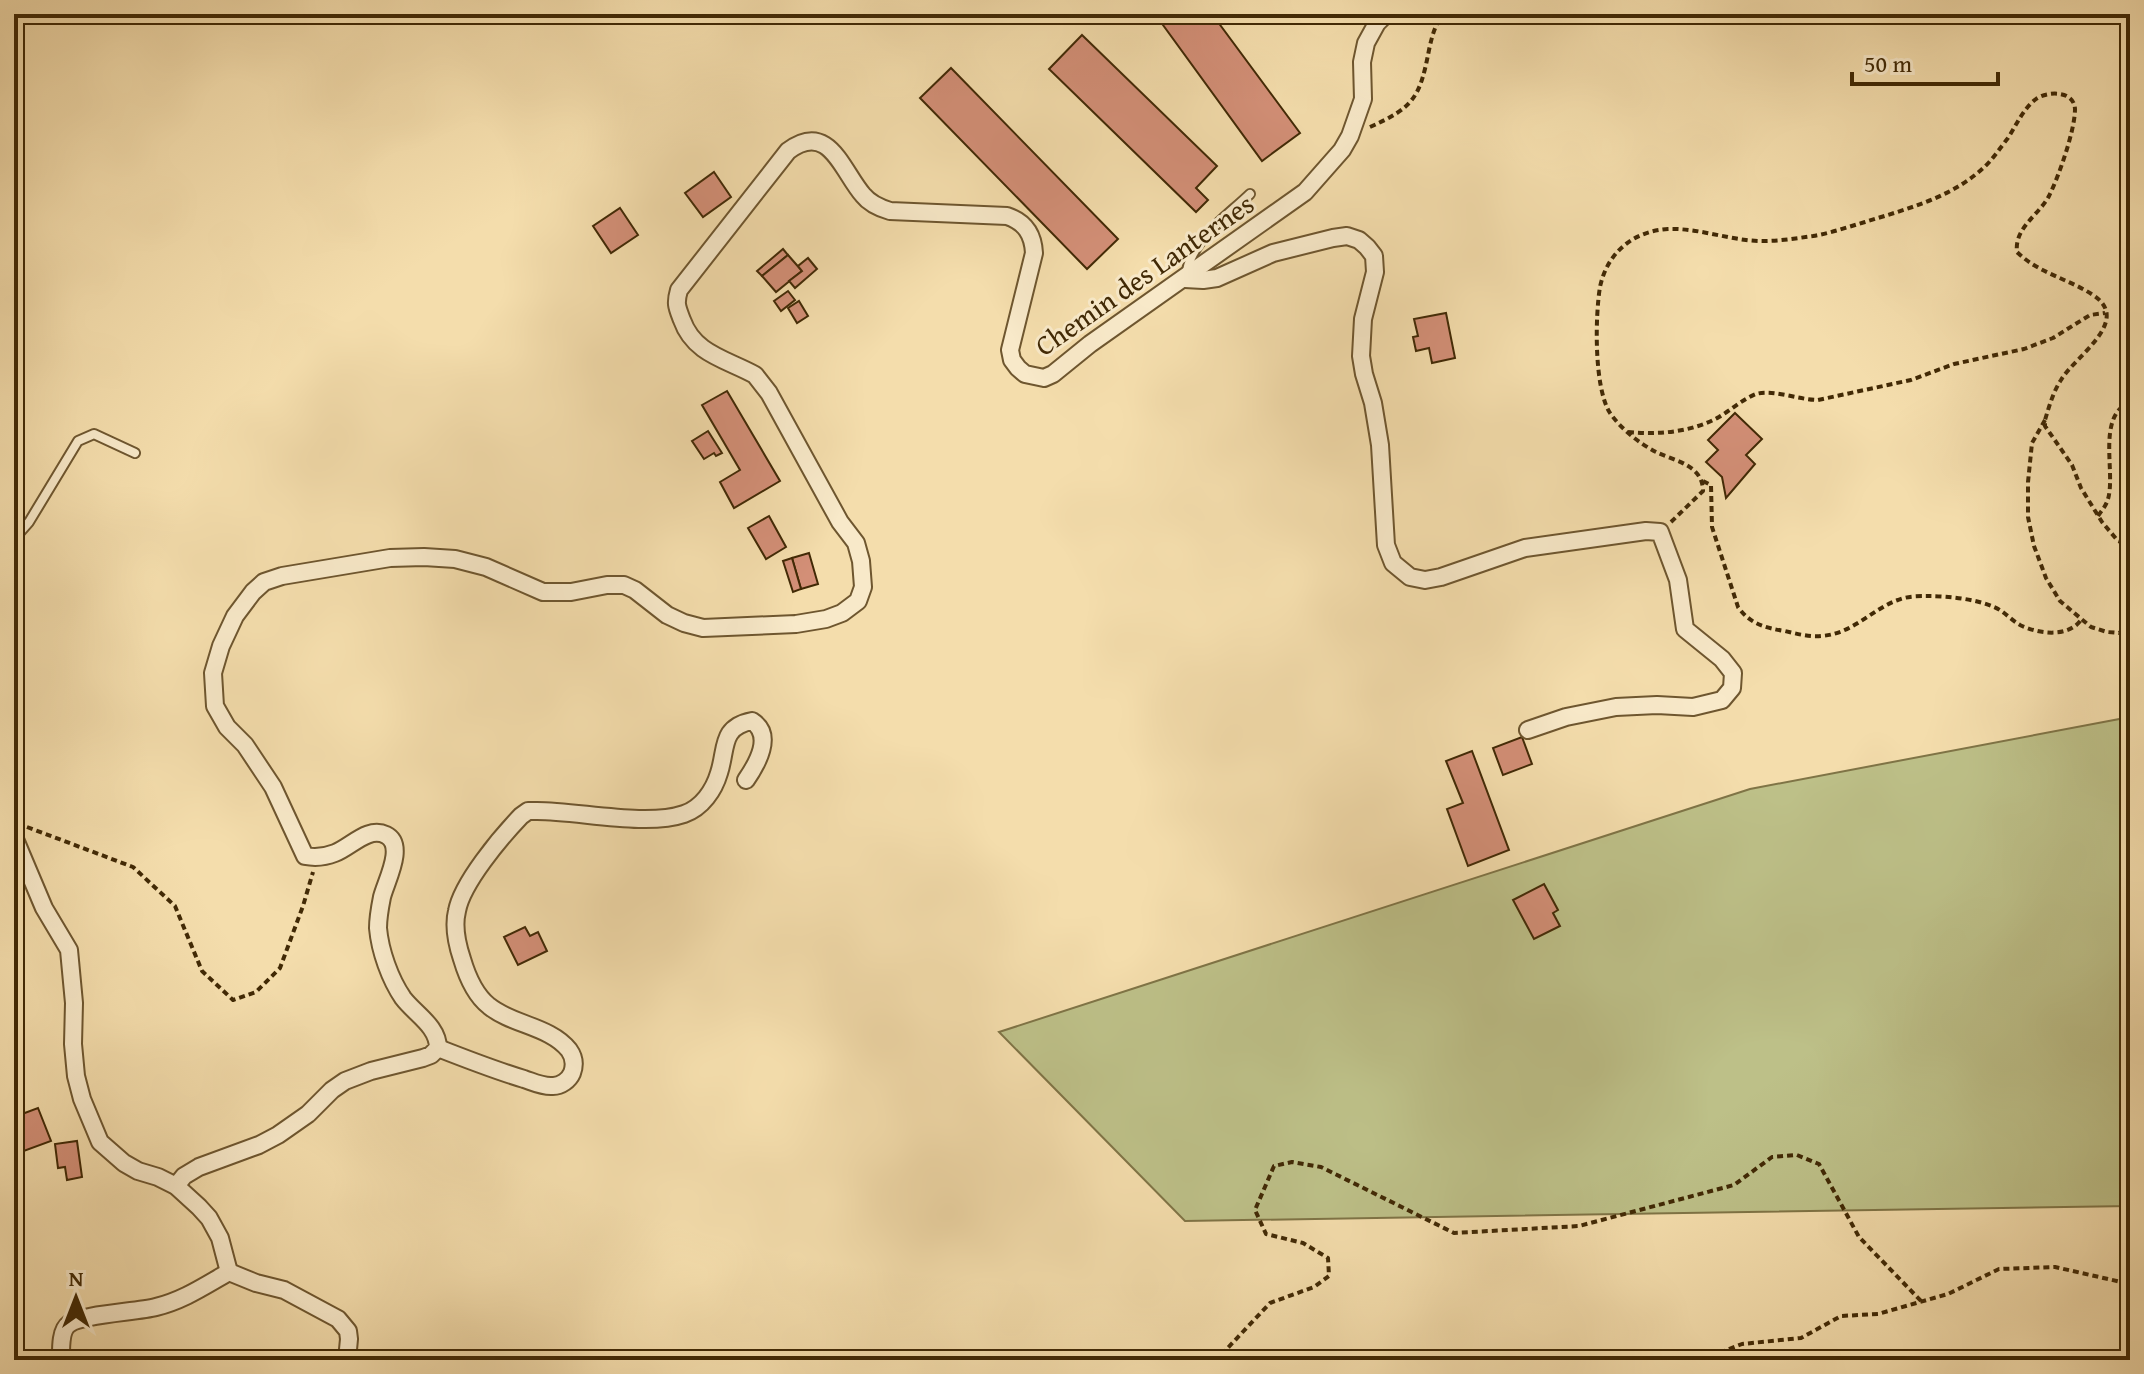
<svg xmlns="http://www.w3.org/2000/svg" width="2144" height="1374" viewBox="0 0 2144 1374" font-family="'Gentium Book Plus',serif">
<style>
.green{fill:#bdc088;stroke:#7f7446;stroke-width:2}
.building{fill:#d38f77;stroke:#412905;stroke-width:2}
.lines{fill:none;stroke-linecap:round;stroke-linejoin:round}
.service-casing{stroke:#6e562f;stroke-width:12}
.minor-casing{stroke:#6e562f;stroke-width:20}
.path{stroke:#412905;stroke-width:4;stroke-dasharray:6 4;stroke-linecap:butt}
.service{stroke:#f8e9c9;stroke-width:8}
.minor{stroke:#f8e9c9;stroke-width:16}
.labels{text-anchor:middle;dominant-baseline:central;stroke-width:6;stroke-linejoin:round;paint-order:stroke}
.street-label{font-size:28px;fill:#412905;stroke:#f8e9c9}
</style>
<rect width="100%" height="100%" fill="#f4ddac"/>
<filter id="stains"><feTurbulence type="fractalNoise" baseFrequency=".0025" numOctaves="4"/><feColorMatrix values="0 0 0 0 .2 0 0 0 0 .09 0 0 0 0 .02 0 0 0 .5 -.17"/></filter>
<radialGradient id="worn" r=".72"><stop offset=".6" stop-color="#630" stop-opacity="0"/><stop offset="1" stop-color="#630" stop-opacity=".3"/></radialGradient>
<path class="green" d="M2130 717V1206L1185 1221 999 1032 1750 789Z"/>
<g class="building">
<path d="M1155 14H1212L1300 133 1262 161Z"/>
<path d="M1082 35 1217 166 1196 188 1208 200 1196 212 1049 69Z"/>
<path d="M951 68 1118 239 1087 269 920 98Z"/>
<path d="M714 172 731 197 703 217 685 193Z"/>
<path d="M620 208 638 235 611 253 593 226Z"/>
<path d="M783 249 788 255 762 276 757 271Z"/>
<path d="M788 255 802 271 776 292 762 276Z"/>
<path d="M808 258 817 269 795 288 789 281 802 271 798 266Z"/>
<path d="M788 291 795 300 781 311 774 301Z"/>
<path d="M799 301 808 316 797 323 788 308Z"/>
<path d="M1446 313 1455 358 1432 363 1429 348 1416 351 1413 337 1418 336 1414 319Z"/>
<path d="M727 391 780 481 734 508 720 482 740 470 702 405Z"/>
<path d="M1735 413 1762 439 1746 455 1755 464 1726 498 1722 477 1706 462 1718 450 1708 440Z"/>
<path d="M708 431 722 453 716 456 714 453 704 459 692 441Z"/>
<path d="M769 516 786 547 766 559 748 528Z"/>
<path d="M809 553 818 584 801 589 792 558Z"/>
<path d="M792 558 801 589 793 592 783 561Z"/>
<path d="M1522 737 1532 764 1503 775 1493 748Z"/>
<path d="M1472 751 1509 850 1468 866 1447 809 1463 803 1446 761Z"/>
<path d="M1544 884 1558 910 1553 913 1560 926 1534 939 1513 900Z"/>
<path d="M525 927 530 936 538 932 547 951 518 965 504 937Z"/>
<path d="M38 1108 51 1141 21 1152 14 1132V1117Z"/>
<path d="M77 1141 82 1177 67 1180 65 1167 58 1168 55 1144Z"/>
</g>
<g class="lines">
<defs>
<g id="service">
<path d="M1186 275C1191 240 1225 218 1250 194"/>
<path d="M14 539 29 522 78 441 94 434 135 453"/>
</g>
<g id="minor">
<path d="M1185 279 1203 280 1217 278 1273 253 1333 238 1347 236 1359 240 1367 247 1374 256 1375 272 1363 319 1361 356 1364 374 1373 403 1380 445 1386 545 1393 563 1410 577 1425 580 1441 577 1525 548 1646 531 1660 532 1678 580 1685 629 1722 659 1733 673 1732 688 1722 700 1693 707 1657 705 1616 707 1566 717 1528 730"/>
<path d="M14 837 44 908 69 950 74 1003 73 1044 76 1076 82 1099 100 1142 124 1163 138 1171 158 1177 176 1186 199 1207 209 1218 220 1238 229 1272"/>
<path d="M438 1048C466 1059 494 1070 524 1079 533 1082 543 1087 553 1086 561 1086 569 1080 572 1073 575 1065 574 1057 569 1050 550 1026 512 1025 489 1006 475 995 467 976 462 959 457 944 453 927 457 911 462 883 501 837 521 816L528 811H537C579 811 646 827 684 814 702 808 714 790 719 773 727 749 720 727 752 721 774 735 757 764 746 780"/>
<path d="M176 1186 184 1176 199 1167 259 1145 278 1135 308 1114 332 1090 345 1081 371 1071 423 1058 431 1055 438 1048C438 1026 415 1014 403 998 390 979 380 951 378 928 378 919 380 907 382 897 386 881 406 845 386 835 368 826 351 847 335 853 325 857 316 858 305 856L273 787 245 745 227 727 215 706 213 673 221 646 235 616 253 592 264 582 282 576 390 558 424 557 455 559 486 567 543 592H571L607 585H624L635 590 667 615 684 623 703 628 796 624 826 619 842 613 858 601 863 587 861 561 856 543 840 522 769 393 755 375C726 359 694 354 682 320 677 307 675 304 679 290L788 151C829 120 842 171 863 195 870 204 880 208 890 211L1007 216C1025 222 1033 234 1034 253L1010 350 1012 360 1018 368 1025 374 1044 378 1053 374 1090 344 1305 192 1342 150 1350 136 1363 99 1362 62 1366 43 1377 23 1386 14"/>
<path d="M229 1272 256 1283 284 1290 338 1319 348 1331 349 1339 347 1360"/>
<path d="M61 1360C61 1350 60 1330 69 1324 81 1314 137 1312 156 1307 184 1300 204 1286 229 1272"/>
</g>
</defs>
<use href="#service" class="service-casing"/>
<use href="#minor" class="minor-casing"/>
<g class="path">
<path d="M1370 127C1415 107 1420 96 1429 50 1432 36 1435 25 1443 14"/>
<path d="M2045 420 2032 443 2028 482V517L2034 546 2046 578 2060 601 2091 627 2107 632 2119 633 2130 626"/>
<path d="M1628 432C1659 435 1692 432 1719 417 1731 410 1743 399 1756 394 1773 389 1799 400 1818 400L1911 380 1954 364 2024 349 2053 338 2090 315 2105 313"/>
<path d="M1703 481 1711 485 1712 527 1738 607C1750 624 1765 628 1785 631 1797 634 1810 637 1821 636 1853 634 1872 609 1898 600 1907 596 1919 596 1928 596 1948 596 1976 599 1994 607 2004 611 2011 620 2020 625 2038 634 2068 638 2081 620"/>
<path d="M2098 516C2102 510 2106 506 2108 499 2116 472 2096 416 2130 402"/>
<path d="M1671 522 1703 491C1703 465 1675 461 1656 452 1639 443 1621 429 1610 413 1594 388 1595 317 1600 287 1607 253 1633 231 1668 229 1694 228 1721 237 1746 240 1769 243 1791 239 1813 236 1831 233 1848 227 1865 222 1906 209 1948 199 1981 170 1991 162 2000 148 2008 138 2017 124 2023 109 2036 99 2047 91 2074 90 2075 109 2075 130 2059 176 2049 196 2039 215 2014 228 2017 252 2038 273 2069 279 2093 295 2133 321 2074 357 2061 380 2053 392 2049 407 2045 420V426L2072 465 2081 488 2102 522 2118 541 2130 545"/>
<path d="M27 827 133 867 175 906 202 971 233 1000 256 992 280 968 303 906 313 872"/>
<path d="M1213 1360 1223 1353 1270 1303 1314 1287 1329 1276 1328 1258 1303 1243 1266 1234 1255 1210 1274 1166 1292 1162 1321 1167 1454 1233 1579 1226 1734 1185 1772 1157 1797 1155 1819 1164 1859 1237 1921 1301"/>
<path d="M1701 1360 1742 1344 1801 1338 1841 1316 1878 1314 1948 1294 1999 1269 2055 1267 2130 1284"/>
</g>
<use href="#service" class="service"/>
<use href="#minor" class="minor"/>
</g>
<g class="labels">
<g class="street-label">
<text transform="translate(1144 274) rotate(-35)">Chemin des Lanternes</text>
</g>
</g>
<rect width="2144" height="1374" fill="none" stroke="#f4ddac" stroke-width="48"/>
<rect x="16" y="16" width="2112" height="1342" fill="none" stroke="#412905" stroke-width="4"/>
<rect x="24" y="24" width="2096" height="1326" fill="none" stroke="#412905" stroke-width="2"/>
<g transform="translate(76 1298)" stroke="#f8e9c9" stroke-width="6" paint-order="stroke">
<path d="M0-6L14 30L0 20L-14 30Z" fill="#412905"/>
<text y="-12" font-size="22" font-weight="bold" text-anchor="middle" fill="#412905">N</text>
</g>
<path d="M1852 72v12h146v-12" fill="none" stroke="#412905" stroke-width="4"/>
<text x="1864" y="72" font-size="24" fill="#412905" stroke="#f8e9c9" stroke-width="6" paint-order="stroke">50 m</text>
<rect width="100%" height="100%" filter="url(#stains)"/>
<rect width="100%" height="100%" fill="url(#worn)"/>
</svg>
